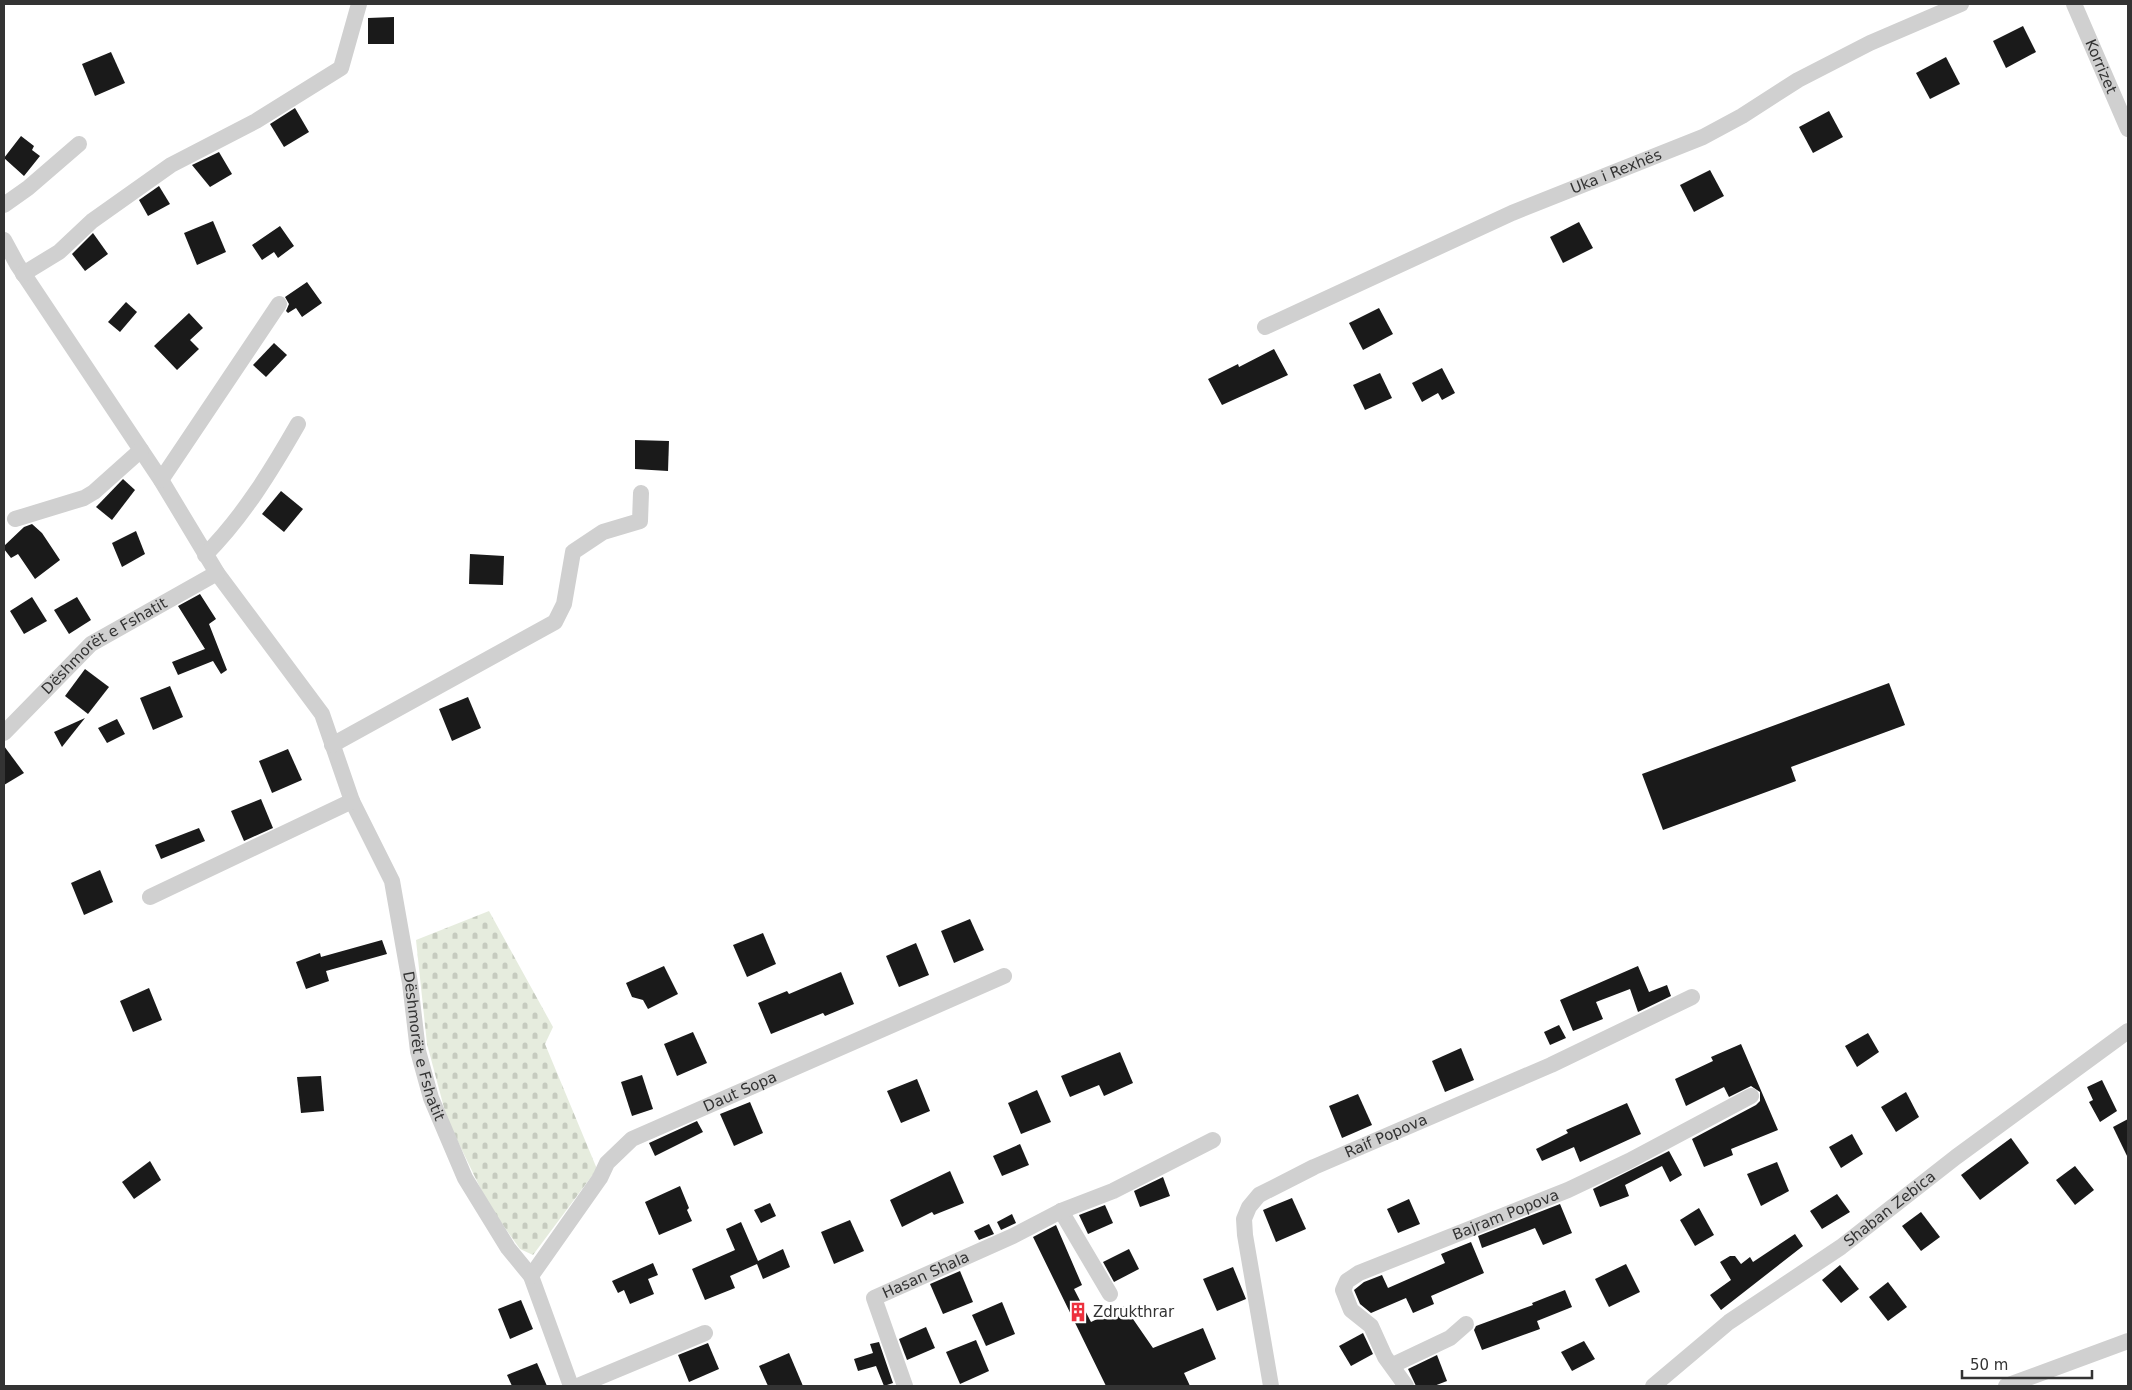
<svg xmlns="http://www.w3.org/2000/svg" width="2132" height="1390" viewBox="0 0 2132 1390" font-family="'DejaVu Sans',sans-serif">
<style>
.cemetery{fill:url(#cemetery-stones)}
.building{fill:#1a1a1a}
.lines{fill:none;stroke-linecap:round;stroke-linejoin:round}
.minor{stroke:#d0d0d0;stroke-width:16}
.labels{text-anchor:middle;dominant-baseline:central;stroke-width:5;stroke-linejoin:round;paint-order:stroke}
.street-label{font-size:15px;fill:#333;stroke:#fff}
.poi-label{font-size:15px;fill:#333;stroke:#fff;text-anchor:start}
</style>
<defs>
<pattern id="cemetery-stones" width="16" height="16" patternUnits="userSpaceOnUse" patternTransform="scale(1.25)"><rect width="16" height="16" fill="#e6ecde"/><path d="M2 7V4a2 2 0 0 1 4 0v3zM10 15v-3a2 2 0 0 1 4 0v3z" fill="#c6cbbf"/></pattern>
</defs>
<rect width="100%" height="100%" fill="#fff"/>
<path class="cemetery" d="M489 911 553 1027 545 1044 597 1169 533 1255 520 1249 488 1204 447 1119 427 1044 416 940Z"/>
<g class="building">
<path d="M394 17V44H368V18Z"/>
<path d="M2023 26 2036 52 2006 68 1993 41Z"/>
<path d="M111 52 125 83 95 96 82 64Z"/>
<path d="M1946 57 1960 84 1930 99 1916 73Z"/>
<path d="M295 108 309 132 284 147 270 124Z"/>
<path d="M1829 111 1843 137 1813 153 1799 127Z"/>
<path d="M21 136 34 146 32 150 40 156 24 176 4 158Z"/>
<path d="M219 152 232 174 210 187 192 165Z"/>
<path d="M1710 170 1724 196 1694 212 1680 185Z"/>
<path d="M159 186 170 204 148 216 139 200Z"/>
<path d="M213 221 226 252 197 265 184 233Z"/>
<path d="M1579 222 1593 248 1563 263 1550 237Z"/>
<path d="M280 226 294 246 278 258 274 252 262 260 252 245Z"/>
<path d="M93 233 108 254 85 271 72 254Z"/>
<path d="M307 282 322 303 302 317 296 308 288 313 286 311 289 304 285 297Z"/>
<path d="M126 302 137 312 120 332 108 322Z"/>
<path d="M1379 308 1393 334 1363 350 1349 323Z"/>
<path d="M189 313 203 328 190 340 199 349 177 370 154 346Z"/>
<path d="M274 343 287 355 266 377 253 365Z"/>
<path d="M1274 349 1288 375 1222 405 1208 379 1238 364 1239 367Z"/>
<path d="M1442 368 1455 393 1442 400 1438 393 1422 402 1412 383Z"/>
<path d="M1380 373 1392 398 1365 410 1353 385Z"/>
<path d="M635 440 669 441 668 471 635 469Z"/>
<path d="M123 479 135 490 112 520 96 507Z"/>
<path d="M281 491 303 509 284 532 262 514Z"/>
<path d="M32 524 42 533 60 560 35 579 18 554 11 558 4 549V546L24 527Z"/>
<path d="M136 531 145 554 122 567 112 543Z"/>
<path d="M470 554 504 556 503 585 469 584Z"/>
<path d="M200 594 216 619 209 624 227 670 221 674 213 661 178 675 172 662 205 649 178 606Z"/>
<path d="M32 597 47 621 24 634 10 611Z"/>
<path d="M77 597 91 620 69 634 54 610Z"/>
<path d="M85 669 109 687 88 714 65 696Z"/>
<path d="M1889 683 1905 725 1791 767 1796 781 1663 830 1642 774Z"/>
<path d="M170 686 183 717 153 730 140 698Z"/>
<path d="M468 697 481 728 452 741 439 709Z"/>
<path d="M85 718 62 747 54 732Z"/>
<path d="M117 719 125 734 107 743 98 728Z"/>
<path d="M4 746 24 773 4 785Z"/>
<path d="M288 749 302 780 272 793 259 761Z"/>
<path d="M261 799 273 828 244 841 231 811Z"/>
<path d="M199 828 205 841 161 859 155 845Z"/>
<path d="M100 870 113 902 84 915 71 883Z"/>
<path d="M970 919 984 950 954 963 941 931Z"/>
<path d="M763 933 776 964 747 977 733 945Z"/>
<path d="M382 940 387 954 326 971 329 981 306 989 296 962 320 953 321 957Z"/>
<path d="M916 943 929 975 899 987 886 956Z"/>
<path d="M664 966 678 994 648 1009 643 1000 632 997 626 983Z"/>
<path d="M1638 966 1649 992 1667 985 1671 996 1638 1012 1630 989 1596 1002 1603 1019 1573 1031 1560 1000Z"/>
<path d="M841 972 854 1004 825 1016 823 1013 771 1034 758 1003 787 991 789 994Z"/>
<path d="M149 988 162 1020 133 1032 120 1001Z"/>
<path d="M1559 1025 1566 1038 1550 1045 1544 1032Z"/>
<path d="M693 1032 707 1063 677 1076 664 1044Z"/>
<path d="M1868 1033 1879 1052 1857 1067 1845 1046Z"/>
<path d="M1741 1044 1778 1130 1731 1149 1733 1155 1704 1167 1692 1139 1756 1105 1760 1101V1092L1751 1086 1729 1097 1724 1087 1686 1106 1675 1079 1713 1061 1711 1057Z"/>
<path d="M1461 1048 1474 1080 1445 1092 1432 1061Z"/>
<path d="M1120 1052 1133 1083 1104 1096 1099 1085 1070 1097 1061 1076Z"/>
<path d="M642 1075 653 1109 632 1116 621 1082Z"/>
<path d="M321 1076 324 1111 301 1113 297 1077Z"/>
<path d="M917 1079 930 1111 901 1123 887 1091Z"/>
<path d="M2102 1080 2117 1111 2100 1122 2089 1102 2093 1100 2087 1087Z"/>
<path d="M1037 1090 1051 1122 1021 1134 1008 1103Z"/>
<path d="M1906 1092 1919 1117 1896 1132 1881 1107Z"/>
<path d="M1358 1094 1372 1125 1342 1138 1329 1106Z"/>
<path d="M750 1102 763 1133 734 1146 720 1114Z"/>
<path d="M1627 1103 1641 1134 1580 1162 1574 1147 1542 1161 1536 1149 1568 1133 1566 1130Z"/>
<path d="M2128 1119V1158L2113 1127Z"/>
<path d="M697 1121 703 1132 655 1156 649 1143Z"/>
<path d="M1852 1134 1863 1154 1841 1168 1829 1147Z"/>
<path d="M2011 1138 2029 1163 1980 1200 1961 1175Z"/>
<path d="M1020 1144 1029 1165 1002 1176 993 1156Z"/>
<path d="M1669 1151 1682 1175 1670 1182 1662 1166 1625 1185 1629 1196 1600 1207 1593 1189Z"/>
<path d="M150 1161 161 1180 134 1199 122 1182Z"/>
<path d="M1777 1162 1789 1191 1761 1206 1747 1174Z"/>
<path d="M2075 1166 2094 1190 2075 1205 2056 1180Z"/>
<path d="M950 1171 964 1203 934 1215 932 1212 902 1227 890 1200Z"/>
<path d="M1163 1177 1170 1196 1140 1207 1134 1191Z"/>
<path d="M680 1186 689 1208 687 1210 692 1221 659 1235 645 1202Z"/>
<path d="M1837 1194 1850 1212 1822 1229 1810 1211Z"/>
<path d="M1292 1198 1306 1229 1276 1242 1263 1210Z"/>
<path d="M1409 1199 1420 1224 1398 1233 1387 1209Z"/>
<path d="M770 1203 776 1216 761 1223 754 1210Z"/>
<path d="M1560 1204 1572 1233 1543 1245 1535 1228 1482 1248 1478 1236Z"/>
<path d="M1105 1205 1113 1223 1088 1234 1079 1215Z"/>
<path d="M1699 1208 1714 1235 1695 1246 1680 1220Z"/>
<path d="M1921 1212 1940 1237 1921 1251 1902 1226Z"/>
<path d="M1012 1214 1016 1223 1001 1230 997 1222Z"/>
<path d="M850 1220 864 1251 834 1264 821 1232Z"/>
<path d="M741 1222 758 1261 783 1249 790 1267 763 1279 757 1264 730 1276 735 1288 705 1300 692 1269 735 1250 726 1229Z"/>
<path d="M989 1224 994 1234 979 1240 974 1231Z"/>
<path d="M1056 1225 1082 1285 1074 1289 1091 1322 1124 1306 1153 1348 1203 1328 1216 1359 1184 1373 1190 1386H1106L1033 1237Z"/>
<path d="M1795 1234 1803 1246 1721 1310 1710 1295 1731 1280 1720 1262 1730 1256H1735L1741 1264 1750 1257 1753 1262Z"/>
<path d="M1471 1242 1484 1273 1431 1296 1434 1304 1413 1313 1406 1298 1371 1313 1360 1304 1354 1290 1364 1282 1382 1275 1388 1288 1445 1263 1441 1254Z"/>
<path d="M1129 1249 1139 1269 1114 1282 1103 1262Z"/>
<path d="M653 1263 658 1275 648 1279 654 1294 630 1304 624 1290 618 1293 612 1281Z"/>
<path d="M1626 1264 1640 1292 1609 1307 1595 1279Z"/>
<path d="M1840 1265 1859 1289 1841 1303 1822 1280Z"/>
<path d="M1233 1267 1246 1299 1217 1311 1203 1279Z"/>
<path d="M960 1271 973 1302 943 1314 930 1284Z"/>
<path d="M1888 1282 1907 1307 1888 1321 1869 1297Z"/>
<path d="M1565 1290 1572 1307 1537 1321 1540 1329 1482 1350 1474 1330 1476 1326 1533 1305 1532 1303Z"/>
<path d="M521 1300 533 1329 510 1339 498 1309Z"/>
<path d="M1002 1302 1015 1334 986 1346 972 1315Z"/>
<path d="M926 1327 935 1348 907 1360 899 1339Z"/>
<path d="M1363 1333 1373 1354 1351 1366 1339 1346Z"/>
<path d="M976 1340 989 1371 960 1384 946 1352Z"/>
<path d="M1584 1341 1595 1359 1572 1371 1561 1352Z"/>
<path d="M879 1342 893 1383 884 1386 876 1366 858 1371 854 1359 873 1353 870 1344Z"/>
<path d="M708 1343 719 1369 689 1382 678 1355Z"/>
<path d="M789 1353 803 1386H768L759 1366Z"/>
<path d="M1437 1355 1447 1381 1434 1386H1416L1408 1369Z"/>
<path d="M537 1363 547 1386H512L507 1375Z"/>
</g>
<g class="lines">
<g class="minor">
<path id="s1" d="M2074 4 2128 129"/>
<path d="M4 205 28 188 79 144"/>
<path id="s2" d="M4 240 17 264 161 480 217 573 322 714 352 801 392 881 410 983 418 1051 431 1098 465 1178 508 1248 531 1276 571 1386"/>
<path d="M23 274 59 252 92 221 171 165 256 121 341 68 359 4"/>
<path id="s3" d="M1265 327 1512 213 1703 137 1742 116 1798 80 1870 43 1961 4"/>
<path d="M161 480 279 304"/>
<path d="M15 519 84 498 94 492 141 450"/>
<path d="M205 555C243 517 271 471 298 424"/>
<path id="s4" d="M4 733 91 644 217 573"/>
<path d="M332 745 555 622 564 604 573 552 603 532 640 521 641 493"/>
<path d="M150 897 352 801"/>
<path d="M1061 1211 1110 1294"/>
<path id="s5" d="M531 1276 600 1178 607 1163 632 1139 1004 976"/>
<path d="M1393 1365 1450 1338 1466 1324"/>
<path d="M578 1386 705 1333"/>
<path id="s6" d="M905 1386 874 1298 1013 1236 1061 1211 1113 1191 1213 1140"/>
<path id="s7" d="M1271 1386 1245 1235 1244 1219 1249 1207 1259 1195 1314 1167 1551 1065 1692 997"/>
<path id="s8" d="M1406 1386 1385 1357 1371 1326 1351 1310 1343 1290 1347 1281 1359 1273 1568 1190 1629 1161 1751 1096"/>
<path id="s9" d="M1653 1386 1729 1322 1841 1247 1956 1157 2128 1031"/>
<path d="M2006 1386 2128 1341"/>
</g>
</g>
<defs>
<symbol id="building-bare" viewBox="-9 -9 18 18"><path d="M-4-6H4V6H1V3H-1V6H-4ZM-2.5-4.3h1.7v1.8h-1.7ZM.8-4.3h1.7v1.8H.8ZM-2.5-1h1.7V.8h-1.7ZM.8-1h1.7V.8H.8Z" fill="#ed313e" stroke="#fff" stroke-width="2.5" paint-order="stroke"/></symbol>
</defs>
<g fill-rule="evenodd">
<use href="#building-bare" x="1064" y="1298" width="28" height="28"/>
</g>
<g class="labels">
<g class="street-label">
<text stroke="none"><textPath href="#s1" startOffset="68">Korrizet</textPath></text>
<text stroke="none"><textPath href="#s3" startOffset="384">Uka i Rexhës</textPath></text>
<text stroke="none"><textPath href="#s4" startOffset="134">Dëshmorët e Fshatit</textPath></text>
<text stroke="none"><textPath href="#s2" startOffset="921">Dëshmorët e Fshatit</textPath></text>
<text stroke="none"><textPath href="#s5" startOffset="289">Daut Sopa</textPath></text>
<text stroke="none"><textPath href="#s7" startOffset="338">Raif Popova</textPath></text>
<text stroke="none"><textPath href="#s9" startOffset="296">Shaban Zebica</textPath></text>
<text stroke="none"><textPath href="#s8" startOffset="299">Bajram Popova</textPath></text>
<text stroke="none"><textPath href="#s6" startOffset="150">Hasan Shala</textPath></text>
</g>
<g class="poi-label">
<text x="1093" y="1312">Zdrukthrar</text>
</g>
</g>
<rect width="2132" height="1390" fill="none" stroke="#333333" stroke-width="10"/>
<path d="M1962 1370v8h130v-8" fill="none" stroke="#333333" stroke-width="2.5"/>
<text x="1970" y="1370" font-size="15" fill="#333333" stroke="#ffffff" stroke-width="4" paint-order="stroke">50 m</text>
</svg>
